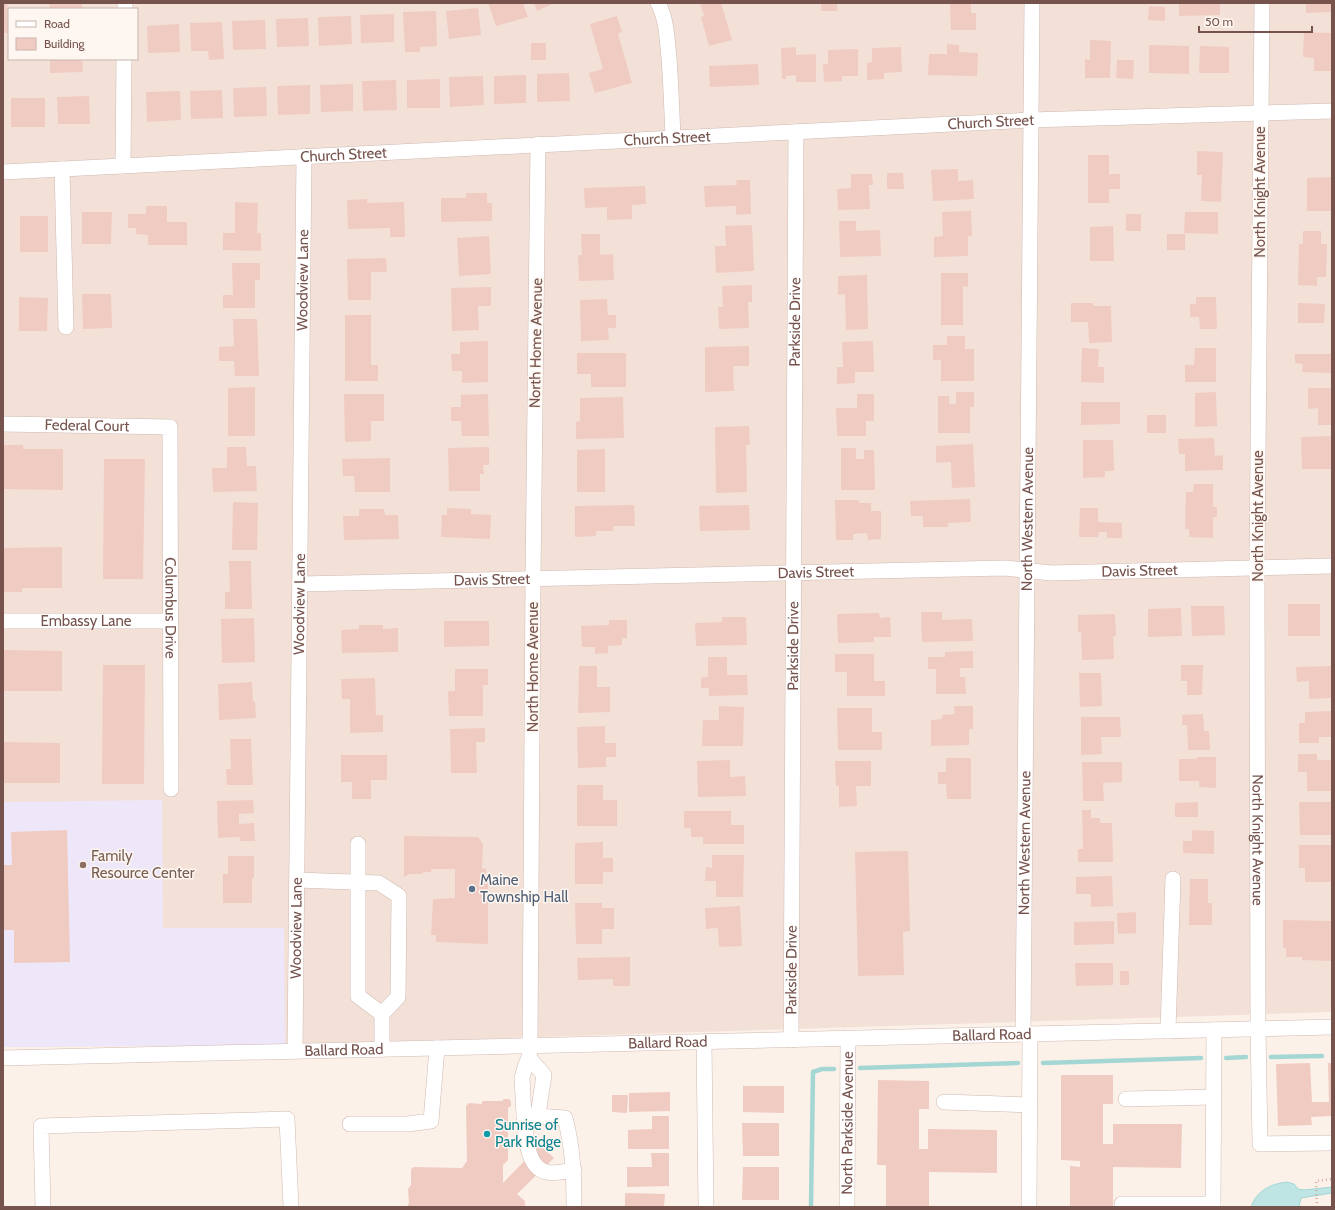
<svg xmlns="http://www.w3.org/2000/svg" width="1335" height="1210" viewBox="0 0 1335 1210" font-family="Cabin,sans-serif">
<style>
.residential{fill:#f3e1d8;fill-rule:evenodd}
.education{fill:#eee6f9}
.water{fill:#bee5e3;stroke:#a4d7d4}
.lines{fill:none;stroke-linecap:round;stroke-linejoin:round}
.stream{stroke:#a4d7d4;stroke-width:4.5}
.building{fill:#f0cbc2}
.minor-casing{stroke:#d0b9b1;stroke-width:16}
.path{stroke:#d6ada4;stroke-width:2.5;stroke-dasharray:1 3;stroke-linecap:butt}
.minor{stroke:#fff;stroke-width:15}
.education-dot{fill:#8d6e63;stroke:#fef6f0;stroke-width:1.5}
.service-dot{fill:#5c6f8a;stroke:#fef6f0;stroke-width:1.5}
.culture-dot{fill:#0f9aa8;stroke:#fef6f0;stroke-width:1.5}
.labels{text-anchor:middle;dominant-baseline:central;stroke-width:3;stroke-linejoin:round;paint-order:stroke}
.street-label{font-size:15px;fill:#76534d;stroke:#fef6f0}
.education-label{font-size:15px;fill:#785e54;stroke:#fef6f0;text-anchor:start}
.service-label{font-size:15px;fill:#4e5e75;stroke:#fef6f0;text-anchor:start}
.culture-label{font-size:15px;fill:#0d838f;stroke:#fef6f0;text-anchor:start}
</style>
<rect width="100%" height="100%" fill="#fcf1e9"/>
<path class="residential" d="M3 3H1332V1012L285 1045 3 1047ZM9 9H137V59H9Z"/>
<path class="education" d="M162 800 163 928H284L285 1045 3 1047V802Z"/>
<path class="water" d="M1287 1182 1294 1184 1298 1189 1304 1190 1332 1187V1193L1301 1198 1299 1207H1251C1257 1190 1271 1184 1287 1182Z"/>
<g class="lines">
<g class="stream">
<path d="M1271 1057 1322 1056"/>
<path d="M1226 1058 1246 1057"/>
<path d="M1043 1063 1201 1058"/>
<path d="M860 1068 1018 1063"/>
<path d="M811 1207 813 1072 822 1069H834"/>
</g>
</g>
<g class="building">
<path d="M3 3H7L8 33H3Z"/>
<path d="M49 3H82V9H50Z"/>
<path d="M488 3H523L528 17 496 26Z"/>
<path d="M534 3H555L537 11Z"/>
<path d="M700 3H721L732 40 709 46 701 17 704 16Z"/>
<rect x="821" y="3" width="16" height="8"/>
<path d="M950 3H971V13H976V30H951Z"/>
<path d="M1179 3H1220V15L1179 16Z"/>
<path d="M1306 3H1332V12L1306 13Z"/>
<path d="M1149 6 1165 7V21L1148 20Z"/>
<path d="M478 8 481 35 449 39 446 11Z"/>
<path d="M436 11 437 46 420 47V52H405L403 12Z"/>
<path d="M394 14V42L361 43 360 15Z"/>
<path d="M351 16 352 44 319 46 318 17Z"/>
<path d="M617 16 622 32 618 34 632 83 595 93 589 73 603 69 590 24Z"/>
<path d="M308 18 309 46 277 47 276 19Z"/>
<path d="M265 20 266 49 233 50 232 21Z"/>
<path d="M222 22 224 59 209 60 208 51H191L190 23Z"/>
<path d="M179 24 180 52 148 53 147 26Z"/>
<path d="M1304 32 1332 33V71H1314V58L1303 57Z"/>
<path d="M1090 40 1111 41 1110 78H1085V59L1090 60Z"/>
<rect x="531" y="43" width="15" height="17"/>
<path d="M947 44 959 45V52L978 53 977 76 928 75 929 54H947Z"/>
<path d="M1149 45 1189 46V74L1149 73Z"/>
<path d="M1200 46 1229 47V73H1199Z"/>
<path d="M796 47V55L816 54V82H796V75L786 76V79H782L781 48Z"/>
<path d="M901 47 902 72 884 73V79L867 80V63L872 62V48Z"/>
<path d="M858 49V76H842V81L824 82 823 64H828V50Z"/>
<path d="M50 59H82L83 72 50 73Z"/>
<path d="M1117 60H1134L1133 79 1116 78Z"/>
<path d="M758 64 759 85 710 87 709 66Z"/>
<path d="M569 73 570 101 537 102V74Z"/>
<path d="M526 75V103L494 104V76Z"/>
<path d="M483 76 484 105 450 107 449 77Z"/>
<path d="M440 79V108H407V80Z"/>
<path d="M396 80 397 110 363 111 362 81Z"/>
<path d="M353 84V111L321 112 320 85Z"/>
<path d="M310 85V114L278 115 277 86Z"/>
<path d="M266 87 267 116 234 117 233 88Z"/>
<path d="M222 90 223 118 191 119 190 91Z"/>
<path d="M180 91 181 120 147 122 146 92Z"/>
<path d="M89 96 90 124H58L57 97Z"/>
<rect x="11" y="98" width="34" height="29"/>
<path d="M1197 151 1223 152 1221 202 1201 201 1202 175H1197Z"/>
<path d="M1088 155H1109V174H1120V189H1109V203H1088Z"/>
<path d="M958 169V181L973 180 974 199 933 201 931 170Z"/>
<path d="M887 173H903L904 189H887Z"/>
<path d="M851 174H872L873 185H869L870 209 838 210 837 189 851 188Z"/>
<path d="M1332 177V211H1307V178Z"/>
<path d="M736 180H750L751 214 736 215V206L705 207 704 186 737 185Z"/>
<path d="M645 186 646 204 632 205V219L607 220V207L585 208 584 188Z"/>
<path d="M466 193H487V203H492V221L441 222V198H466Z"/>
<path d="M367 199V203L404 202 405 237H390V228L348 229 347 200Z"/>
<path d="M235 202 258 203 257 233H261V251L223 250V233H235Z"/>
<path d="M146 206H167V222H187V245H148V235L136 234V228H128V214H146Z"/>
<path d="M971 211 972 236H968V256L934 257V237L943 236 942 212Z"/>
<path d="M82 212H112L111 244H82Z"/>
<path d="M1185 212H1218V234L1184 233Z"/>
<rect x="1126" y="214" width="15" height="17"/>
<rect x="20" y="216" width="28" height="36"/>
<path d="M839 221H856V231L880 230 881 256 840 257Z"/>
<path d="M752 225 754 271 716 273 715 246H726L725 226Z"/>
<path d="M1113 226 1114 261H1090V227Z"/>
<path d="M1303 231H1321V244H1327L1326 277H1317V286L1298 285 1299 244H1303Z"/>
<path d="M581 234H600V255L613 254 614 280 579 281 578 255H582Z"/>
<rect x="1167" y="234" width="18" height="16"/>
<path d="M489 236 491 274 459 276 457 238Z"/>
<path d="M386 258 387 272H371V300H348L347 259Z"/>
<path d="M232 263H260V280H255V308H223V295H233Z"/>
<path d="M941 273H968V287L963 286V325H941Z"/>
<path d="M867 275 868 329 846 330 845 294 838 295V276Z"/>
<path d="M752 285V302H748L749 328 719 329 718 307H723L722 286Z"/>
<path d="M491 287V306H478L479 330 452 331 451 288Z"/>
<path d="M82 294H111L112 328 83 329Z"/>
<path d="M19 297 48 298 47 331H19Z"/>
<path d="M1196 297H1216L1217 329H1200L1199 317H1190V304H1196Z"/>
<path d="M607 299 608 315H616V328H608L609 340 581 341 580 300Z"/>
<path d="M1071 303H1093V306H1111L1112 342 1089 343 1088 322H1071Z"/>
<path d="M1298 303 1325 304 1324 323H1298Z"/>
<path d="M345 315H371V365H378V381H345Z"/>
<path d="M233 319H257L259 376H235L234 361H219V347L234 346Z"/>
<path d="M947 336H965V349H974V381H941V360H933V345H947Z"/>
<path d="M488 341V382L462 383V371H452L451 354H460V342Z"/>
<path d="M873 341 874 372H855V383L837 384V367H843L842 342Z"/>
<path d="M749 346V366H733L734 391 705 392V347Z"/>
<path d="M1082 348 1099 349 1098 367H1104V383L1081 382Z"/>
<path d="M1195 348H1216V382H1185V365H1194Z"/>
<path d="M577 353H626V387H591V374H577Z"/>
<path d="M1295 354H1332V373L1302 372 1303 364 1295 363Z"/>
<path d="M255 387V436H228V388Z"/>
<path d="M1308 388H1332V425H1318V408L1308 409Z"/>
<path d="M956 392H974V407H970V433H938V396H949V404H956Z"/>
<path d="M1216 392 1217 426 1195 427V393Z"/>
<path d="M344 394H384V421H371V441L345 442Z"/>
<path d="M488 394 489 436H462L461 421H451V407H461V395Z"/>
<path d="M857 394H874V421H866V436H837L836 408H857Z"/>
<path d="M623 397 624 438 576 439V422L580 421V398Z"/>
<path d="M1081 402H1120V424L1081 425Z"/>
<rect x="1147" y="415" width="19" height="18"/>
<path d="M749 426 750 445H746L747 492 716 493 715 427Z"/>
<path d="M1332 436V469H1302L1301 437Z"/>
<path d="M1214 438 1215 456 1223 455V470L1185 471V454H1179L1178 439Z"/>
<path d="M1083 440H1113L1114 471H1105V477L1083 478Z"/>
<path d="M973 444 975 487 952 488 951 462 936 463V446Z"/>
<path d="M3 445H23V449H63V490L3 489Z"/>
<path d="M227 447H246L247 466H256L257 491 213 492 212 468H227Z"/>
<path d="M489 447V465H483L484 474H480V491H449L448 448Z"/>
<path d="M841 448H856V459H864V450H874L875 490H841Z"/>
<path d="M605 449V492H577V450Z"/>
<path d="M390 458V492H355L354 476H343L342 459Z"/>
<path d="M104 459H145L143 579H103Z"/>
<path d="M1194 484H1213V507H1217V517H1213V538L1189 537V529H1185L1186 492H1193Z"/>
<path d="M970 499 971 522 948 523V527H923V516H911L910 501Z"/>
<path d="M835 500H859V503H871V511H881V539L868 540 867 533 853 534V540H836Z"/>
<path d="M233 502 258 503 257 550H232Z"/>
<path d="M634 505 635 526H613V531H596V536L575 537V506Z"/>
<path d="M749 505 750 530 700 531 699 506Z"/>
<path d="M447 508 471 509V514L491 515 490 539 441 537 442 515H447Z"/>
<path d="M1080 508H1098V522L1122 523V538H1107V532H1099L1098 537H1079Z"/>
<path d="M359 509H384L385 515H398L399 539 344 540 343 516H359Z"/>
<path d="M62 547V588H22V592H3V548Z"/>
<path d="M229 561H251L252 609H225V592H230Z"/>
<rect x="1288" y="604" width="32" height="32"/>
<path d="M1191 606H1224L1225 635 1192 636Z"/>
<path d="M1181 608 1182 636 1148 637V609Z"/>
<path d="M921 612H942V620L972 619 973 641 922 642Z"/>
<path d="M879 613 880 618 890 617 891 637H874V642L838 643 837 614Z"/>
<path d="M1115 614 1116 636H1113L1114 659 1082 660 1081 632H1078V615Z"/>
<path d="M722 617H746L747 645 696 646 695 623 722 622Z"/>
<path d="M254 618 255 662 222 663 221 619Z"/>
<path d="M609 620H627V638H622V645L608 646V653L595 654V647H582L581 626 609 625Z"/>
<path d="M444 621H489V646L444 647Z"/>
<path d="M359 625H383V629L398 628V652L342 653 341 630 359 629Z"/>
<path d="M3 650 62 651V691H3Z"/>
<path d="M973 651V668H960V677H965L966 694H936V669H928V657H945V652Z"/>
<path d="M835 654H874V681H885V696H847V672H835Z"/>
<path d="M708 657H727V675H747L748 695 709 696V688H701V678L708 677Z"/>
<path d="M103 665H145L144 784H102Z"/>
<path d="M1181 665H1203L1202 695H1187V681H1181Z"/>
<path d="M579 666H597V687H610V712L578 713Z"/>
<path d="M1332 666V698L1309 699V681L1297 682 1296 667Z"/>
<path d="M455 669H488V685H483V716H449L448 691H455Z"/>
<path d="M1079 673H1101L1102 706 1080 707Z"/>
<path d="M375 678 376 715H383V732L350 733V699H342L341 679Z"/>
<path d="M252 682 253 702H255L256 718 219 720 218 684Z"/>
<path d="M719 706 744 707 743 746H702L703 720H719Z"/>
<path d="M954 706H973V729H969V745L931 746V720L942 719V715L955 714Z"/>
<path d="M837 708H872V732H882V750H838Z"/>
<path d="M1332 711V737H1319V743H1299V723H1305V712Z"/>
<path d="M1203 714 1204 731H1209L1210 750H1188L1187 725H1182V715Z"/>
<path d="M1081 717H1120L1121 737H1101L1102 754 1081 755Z"/>
<path d="M605 726V743H616V757H606V767L578 768 577 727Z"/>
<path d="M485 728V742H476L477 773H451L450 729Z"/>
<path d="M230 739H251L253 785H227L226 769H231Z"/>
<path d="M3 742 60 743V783H3Z"/>
<path d="M1298 754H1317V760H1332V791H1307V772H1298Z"/>
<path d="M341 755H387V780H371V799H352V782H341Z"/>
<path d="M1197 757H1216V788L1199 787V781H1179V759H1197Z"/>
<path d="M946 758H971V799H947L946 784H938V772H946Z"/>
<path d="M730 760V777L745 776 746 796 698 797 697 761Z"/>
<path d="M835 761H871V786H856L857 806 839 807V786H836Z"/>
<path d="M1082 762H1122V782L1103 783 1104 801H1083Z"/>
<path d="M577 785H603V800H617V826H577Z"/>
<path d="M253 800 254 813 239 814V824L254 823 255 841H240V837L218 838 217 801Z"/>
<path d="M1198 802V817H1175V803Z"/>
<path d="M1299 802H1332V835H1300Z"/>
<path d="M1082 810H1091V818H1100V823H1112L1113 862H1078V849H1083Z"/>
<path d="M684 811H731V825H744V844H703V837H691V828H684Z"/>
<path d="M67 830 70 962 14 963V930H3V865H12L11 832Z"/>
<path d="M1192 830 1214 831V854L1183 853V841H1192Z"/>
<path d="M404 836 478 837 483 844 482 869 486 868V880H488V944L436 942V935H431L433 899 455 898V869H431V872H423L422 874H409L404 877Z"/>
<path d="M603 842V858H613V872H603V884H575V843Z"/>
<path d="M1299 845H1332V882H1305V868H1299Z"/>
<path d="M908 851 910 931 903 932 904 975 858 976 855 852Z"/>
<path d="M712 855H744L743 897H716V881H705L706 867 712 868Z"/>
<path d="M228 856H254V878H252V903H223V874H228Z"/>
<path d="M1112 876 1113 906 1091 907V894H1076V877Z"/>
<path d="M1190 879H1208V903H1212V925H1189Z"/>
<path d="M575 903H602V908H614V929H602V944H576Z"/>
<path d="M740 906 742 946 719 947 718 928 706 929 705 908Z"/>
<path d="M1136 912V933L1118 934 1117 913Z"/>
<path d="M1283 920 1332 921V961L1302 960V957H1286V948H1283Z"/>
<path d="M1114 921V944L1074 945V922Z"/>
<path d="M630 957V986H613V979L578 980 577 958Z"/>
<path d="M1075 963H1113V985L1076 986Z"/>
<rect x="1120" y="971" width="9" height="14"/>
<path d="M1310 1063 1312 1102H1329L1328 1063H1332V1116L1311 1117 1312 1125 1278 1126 1276 1064Z"/>
<path d="M1061 1075H1113V1104H1103V1144H1113V1124H1182L1181 1168 1113 1167V1207H1070V1166L1080 1167V1161L1061 1160Z"/>
<path d="M878 1080 929 1081V1109H919V1149H928V1129L997 1130V1173L929 1172V1207H886V1165H877Z"/>
<path d="M743 1086H784V1113L743 1112Z"/>
<path d="M670 1092V1111L629 1112V1093Z"/>
<path d="M612 1095H628L627 1113 612 1112Z"/>
<path d="M504 1099H509L511 1102V1106L508 1108V1160L503 1165V1183L540 1145 554 1158 517 1194 525 1201V1207H407L409 1203 408 1189 411 1185V1169L414 1167 462 1168 467 1161 466 1106 469 1103 482 1104V1101H502Z"/>
<path d="M652 1116H669V1149H628V1130L652 1129Z"/>
<path d="M742 1123H779V1156H743Z"/>
<path d="M651 1153H669V1186L627 1187V1167H652Z"/>
<path d="M743 1167H779V1200H742Z"/>
<path d="M625 1193 665 1194 664 1207H625Z"/>
</g>
<g class="lines">
<defs>
<g id="minor">
<path d="M658 3C667 20 667 39 669 58 671 85 672 112 673 139"/>
<path id="s1" d="M1262 3 1257 568 1258 1029 1260 1144 1332 1143"/>
<path d="M125 9V3"/>
<path d="M538 144 533 579 530 1046 529 1058 526 1064 522 1078 524 1115 565 1118C573 1148 574 1176 574 1207"/>
<path d="M123 166 124 59"/>
<path d="M62 169 66 327"/>
<path id="s2" d="M3 172 1031 120 1332 111"/>
<path id="s3" d="M3 424 170 427 171 789"/>
<path id="s4" d="M300 584 1005 568 1051 573 1332 566"/>
<path id="s5" d="M3 621H170"/>
<path d="M358 844V996L382 1014"/>
<path d="M297 880 379 883 399 896 398 997 382 1014V1049"/>
<path d="M1168 1031 1173 879"/>
<path id="s6" d="M1023 1034 1032 3"/>
<path id="s7" d="M791 1040 796 132"/>
<path d="M704 1042 706 1207"/>
<path id="s8" d="M295 1051 304 156"/>
<path id="s9" d="M3 1058 1332 1027"/>
<path d="M529 1058 544 1075 538 1115"/>
<path d="M1126 1099 1214 1097"/>
<path d="M944 1102 1030 1105"/>
<path d="M524 1115C526 1132 525 1166 546 1172 552 1174 568 1171 574 1170"/>
<path d="M350 1124H408L431 1121 437 1048"/>
<path d="M1122 1204H1213"/>
<path d="M43 1207 41 1126 287 1119 291 1207"/>
<path id="s10" d="M847 1207 848 1038"/>
<path d="M1029 1207 1030 1034"/>
<path d="M1213 1207 1214 1030"/>
</g>
</defs>
<use href="#minor" class="minor-casing"/>
<path class="path" d="M1317 1207 1316 1181 1332 1179"/>
<use href="#minor" class="minor"/>
</g>
<circle class="education-dot" cx="83" cy="865" r="4"/>
<circle class="service-dot" cx="472" cy="889" r="4"/>
<circle class="culture-dot" cx="487" cy="1134" r="4"/>
<g class="labels">
<g class="street-label">
<text stroke="none"><textPath href="#s2" startOffset="989">Church Street</textPath></text>
<text stroke="none"><textPath href="#s2" startOffset="665">Church Street</textPath></text>
<text stroke="none"><textPath href="#s2" startOffset="341">Church Street</textPath></text>
<text transform="translate(1260 192) rotate(-90)">North Knight Avenue</text>
<text stroke="none"><textPath href="#s8" startOffset="771">Woodview Lane</textPath></text>
<text stroke="none"><textPath href="#s7" startOffset="718">Parkside Drive</textPath></text>
<text transform="translate(536 343) rotate(-89)">North Home Avenue</text>
<text stroke="none"><textPath href="#s3" startOffset="84">Federal Court</textPath></text>
<text transform="translate(1258 516) rotate(-90)">North Knight Avenue</text>
<text stroke="none"><textPath href="#s6" startOffset="515">North Western Avenue</textPath></text>
<text stroke="none"><textPath href="#s4" startOffset="840">Davis Street</textPath></text>
<text stroke="none"><textPath href="#s4" startOffset="516">Davis Street</textPath></text>
<text stroke="none"><textPath href="#s4" startOffset="192">Davis Street</textPath></text>
<text stroke="none"><textPath href="#s8" startOffset="447">Woodview Lane</textPath></text>
<text stroke="none"><textPath href="#s3" startOffset="348">Columbus Drive</textPath></text>
<text stroke="none"><textPath href="#s5" startOffset="83">Embassy Lane</textPath></text>
<text stroke="none"><textPath href="#s7" startOffset="394">Parkside Drive</textPath></text>
<text transform="translate(533 667) rotate(-90)">North Home Avenue</text>
<text stroke="none"><textPath href="#s1" startOffset="837">North Knight Avenue</textPath></text>
<text stroke="none"><textPath href="#s6" startOffset="191">North Western Avenue</textPath></text>
<text stroke="none"><textPath href="#s8" startOffset="123">Woodview Lane</textPath></text>
<text stroke="none"><textPath href="#s7" startOffset="70">Parkside Drive</textPath></text>
<text stroke="none"><textPath href="#s9" startOffset="989">Ballard Road</textPath></text>
<text stroke="none"><textPath href="#s9" startOffset="665">Ballard Road</textPath></text>
<text stroke="none"><textPath href="#s9" startOffset="341">Ballard Road</textPath></text>
<text stroke="none"><textPath href="#s10" startOffset="84">North Parkside Avenue</textPath></text>
</g>
<g class="education-label">
<text x="91" y="856">Family<tspan x="91" dy="17">Resource Center</tspan></text>
</g>
<g class="service-label">
<text x="480" y="880">Maine<tspan x="480" dy="17">Township Hall</tspan></text>
</g>
<g class="culture-label">
<text x="495" y="1125">Sunrise of<tspan x="495" dy="17">Park Ridge</tspan></text>
</g>
</g>
<rect width="1335" height="1210" fill="none" stroke="#76534d" stroke-width="8"/>
<rect x="8" y="8" width="130" height="52" fill="#fef6f0" stroke="#c8b5af"/>
<rect x="16" y="21" width="20" height="6" fill="#ffffff" stroke="#c8b5af"/>
<text x="44" y="28" font-size="12" fill="#76534d">Road</text>
<rect x="16" y="38" width="20" height="12" fill="#f0cbc2" stroke="#c8b5af"/>
<text x="44" y="48" font-size="12" fill="#76534d">Building</text>
<path d="M1199 26v6h113v-6" fill="none" stroke="#76534d" stroke-width="2"/>
<text x="1205" y="26" font-size="12" fill="#76534d" stroke="#fef6f0" stroke-width="3" paint-order="stroke">50 m</text>
</svg>
